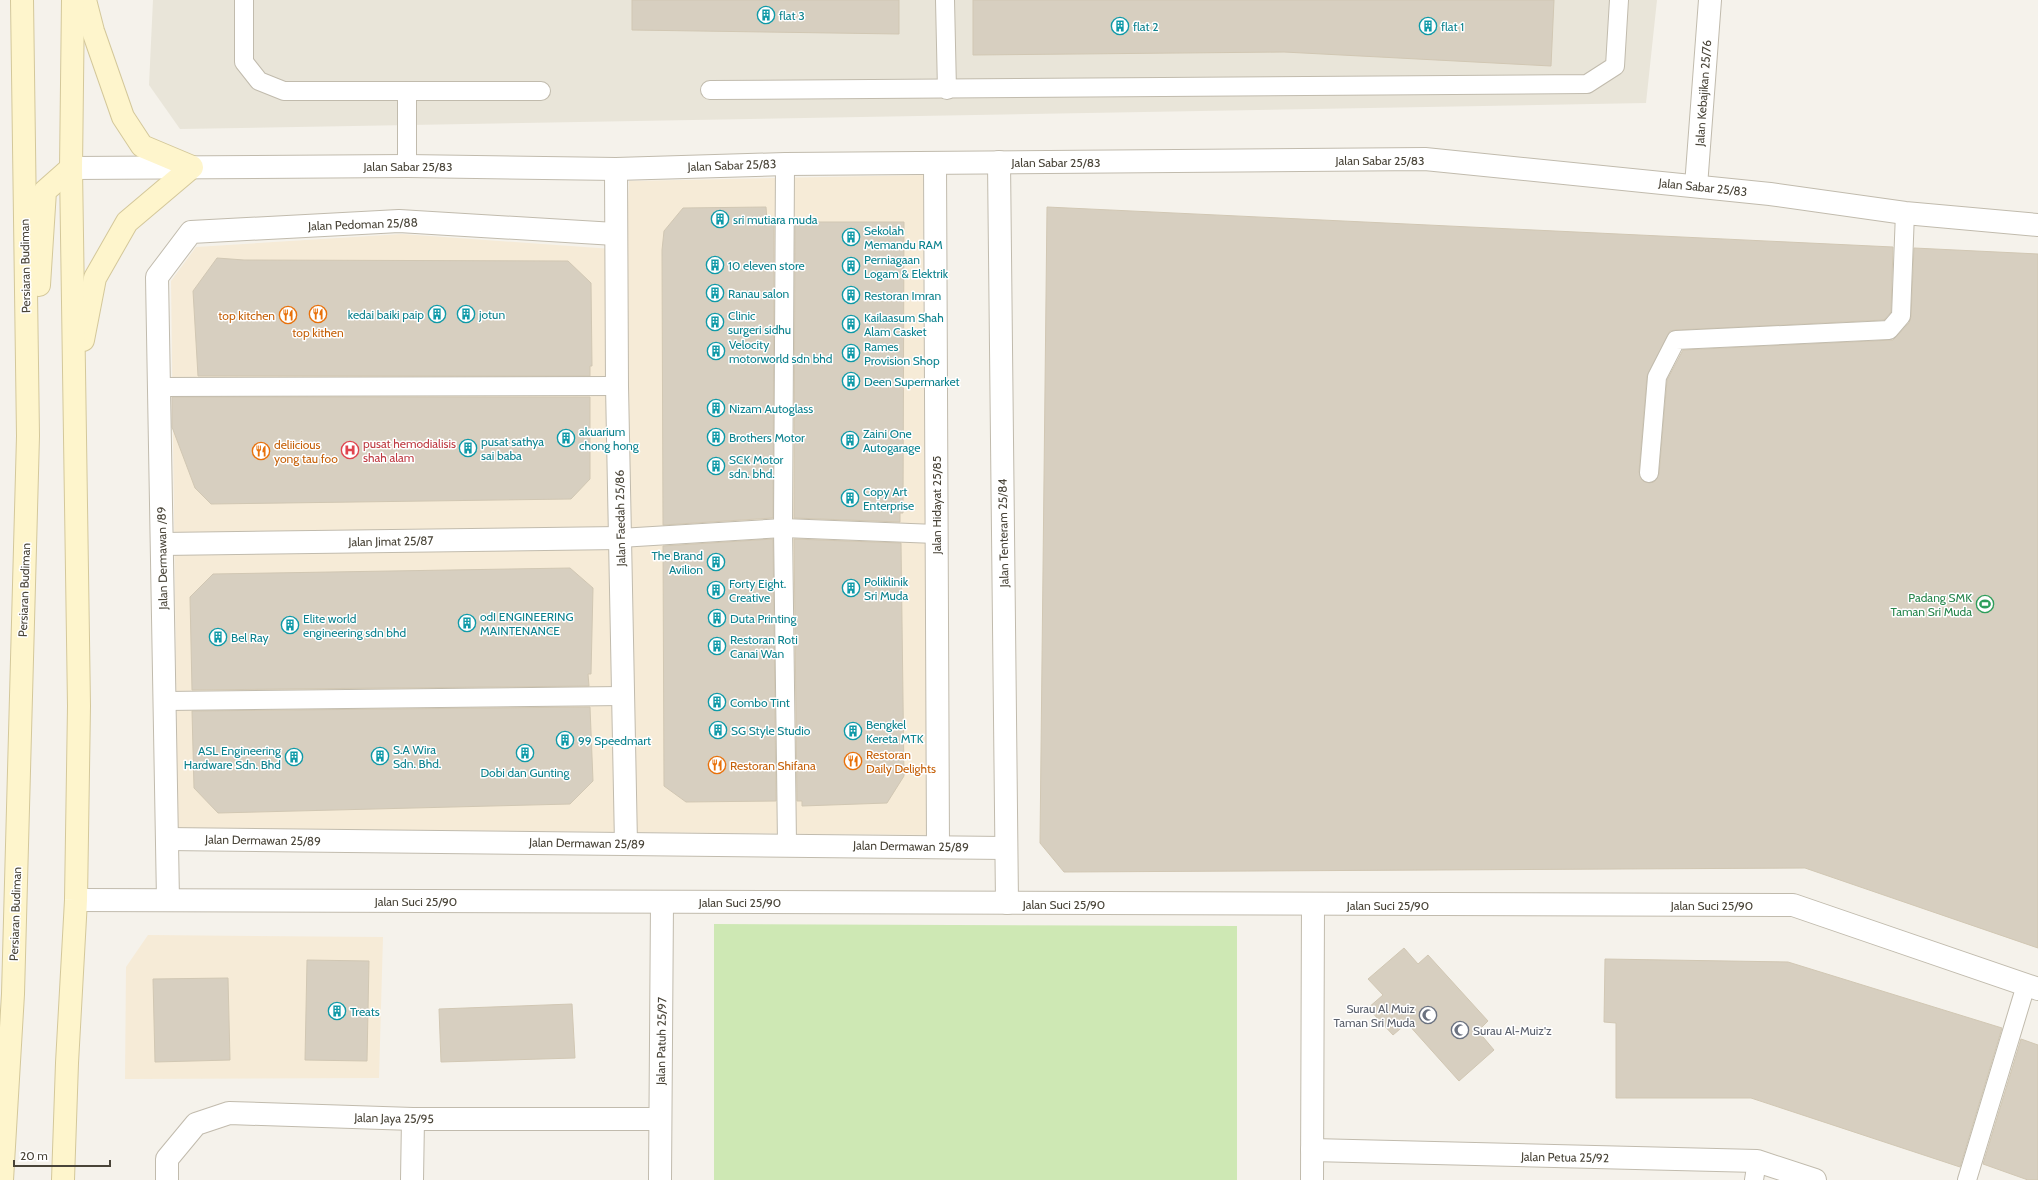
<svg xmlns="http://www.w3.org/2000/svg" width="2038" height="1180" viewBox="0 0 2038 1180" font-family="Cabin,sans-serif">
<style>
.residential{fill:#e9e5d9}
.commercial{fill:#f6ebd7}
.green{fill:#cee8b4}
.building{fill:#d7cfc0;stroke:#d1c7b3}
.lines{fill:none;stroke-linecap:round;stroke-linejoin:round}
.service-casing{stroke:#c1bbad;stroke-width:20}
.minor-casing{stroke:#c1bbad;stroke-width:24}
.secondary-casing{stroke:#d4c89a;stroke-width:24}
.service{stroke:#fff;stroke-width:18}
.minor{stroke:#fff;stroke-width:22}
.secondary{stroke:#fef5cc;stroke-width:22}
.labels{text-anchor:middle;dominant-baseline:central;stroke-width:3;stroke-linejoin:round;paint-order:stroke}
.culture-label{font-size:12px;fill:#0d838f;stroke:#fff;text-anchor:start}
.street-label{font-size:12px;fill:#494438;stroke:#fff}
.food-label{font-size:12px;fill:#c56008;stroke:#fff;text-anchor:start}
.health-label{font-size:12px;fill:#be3a42;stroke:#fff;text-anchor:start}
.leisure-label{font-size:12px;fill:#27864d;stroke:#fff;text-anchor:end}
.worship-label{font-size:12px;fill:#5b616d;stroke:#fff;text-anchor:end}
</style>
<rect width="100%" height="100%" fill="#f5f2eb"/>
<path class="residential" d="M153 0H1657L1646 103 180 129 149 85Z"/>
<g class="commercial">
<path d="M923 175 927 835 178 828 171 281 196 247 402 234 626 250 629 181Z"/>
<path d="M148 935 383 937 379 1078 125 1079 126 967Z"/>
</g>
<path class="green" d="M714 924 1237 926V1180H714Z"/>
<g class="building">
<path d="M632 0H899V34L632 30Z"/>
<path d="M973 0H1554L1551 66 1284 52 973 55Z"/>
<path d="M766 207 767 221H774L773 518 663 525 662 250 664 231 683 208Z"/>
<path d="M1047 207 1893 247 1891 312 1884 320 1676 330 1670 331 1647 376 1639 472 1643 481 1649 483 1654 482 1659 474 1667 380 1683 350 1893 340 1909 323 1911 317 1914 248 2038 254V948L1805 868 1064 872 1040 843Z"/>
<path d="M795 222H904L903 513H900V522L794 518Z"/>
<path d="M217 258 244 260 568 261 591 283 592 366H590V376H198L193 291Z"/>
<path d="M172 397H590V479L571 499 211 504 195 488 172 427Z"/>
<path d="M773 539 776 801 686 802 664 786 663 546Z"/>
<path d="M794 539 901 543 904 776 887 803 802 806V801H797Z"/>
<path d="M570 568 593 588 591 674H588L589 686 192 690 190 597 213 574Z"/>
<path d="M590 707 593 781 570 804 218 813 194 788 192 711Z"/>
<path d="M1404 948 1418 964 1428 955 1488 1021 1478 1031 1494 1050 1459 1081 1407 1023 1393 1035 1368 1008 1383 995 1368 979Z"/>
<path d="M1605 959 1788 962 2002 1028 1960 1167 1751 1098H1616V1023L1604 1022Z"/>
<path d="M307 960 369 961 367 1061 305 1060Z"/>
<path d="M228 978 230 1060 155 1062 153 979Z"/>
<path d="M572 1004 575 1058 441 1062 439 1009Z"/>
<path d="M2021 1039 2038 1045V1180H2028L1983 1164Z"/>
</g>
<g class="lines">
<defs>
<g id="service">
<path d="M244 0V62L259 81 284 91H541"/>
<path d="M945 0 947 90"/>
<path d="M710 90 1587 84 1615 66 1619 0"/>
<path d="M785 164 783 528 787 844"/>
<path d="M407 166V91"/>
<path d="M158 387 617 386"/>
<path d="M1649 473 1657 377 1676 340 1889 330 1901 316 1905 213"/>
<path d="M620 538 783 528 936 534"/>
<path d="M165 701 623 696"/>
<path d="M1754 1180 1757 1161"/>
<path d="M1967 1180 2026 985"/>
</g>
<g id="minor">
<path d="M999 162 1007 903"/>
<path d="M935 163 938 847"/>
<path d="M71 168 407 166 616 169 785 164 1425 159 1770 194 1905 213 2038 225"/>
<path d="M616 169 617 386 626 844"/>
<path d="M1696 186 1710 0"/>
<path d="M162 544 620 538"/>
<path d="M167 839 1006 848"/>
<path d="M76 900 1793 905 2038 989"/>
<path d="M168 900 157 277 191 232 399 221 615 234"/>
<path d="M1312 1150 1757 1161 1815 1180"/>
<path d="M167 1180V1159L196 1124 229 1113 413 1119H660"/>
<path d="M412 1180 413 1119"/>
<path d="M660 1180 662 902"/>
<path d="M1312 1180 1313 905"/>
</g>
<g id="secondary">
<path d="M39 285 45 191 71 168"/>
<path d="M83 340 95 278 127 222 192 167 142 146 123 117 93 31 85 0"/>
<path d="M2 1180 13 994 28 436 22 0"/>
<path d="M63 1180 67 1063 76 900 79 706 71 168 73 0"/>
</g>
</defs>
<use href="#service" class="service-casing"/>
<use href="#minor" class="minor-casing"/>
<use href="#secondary" class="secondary-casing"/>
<use href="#service" class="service"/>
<use href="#minor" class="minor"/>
<use href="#secondary" class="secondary"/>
</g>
<defs>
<symbol id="building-ring" viewBox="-11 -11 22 22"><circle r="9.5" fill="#fff" stroke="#0f9aa8" stroke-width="1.5"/><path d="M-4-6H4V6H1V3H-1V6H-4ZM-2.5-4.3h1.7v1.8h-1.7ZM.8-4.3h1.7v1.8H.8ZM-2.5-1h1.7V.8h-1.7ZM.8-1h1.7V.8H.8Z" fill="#0f9aa8"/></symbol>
<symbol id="restaurant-ring" viewBox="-11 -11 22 22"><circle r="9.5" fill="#fff" stroke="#e8710a" stroke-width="1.5"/><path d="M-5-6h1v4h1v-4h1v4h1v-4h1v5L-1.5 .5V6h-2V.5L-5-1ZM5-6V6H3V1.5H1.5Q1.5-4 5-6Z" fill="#e8710a"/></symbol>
<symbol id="hospital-ring" viewBox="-11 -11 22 22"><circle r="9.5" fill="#fff" stroke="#e0444e" stroke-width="1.5"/><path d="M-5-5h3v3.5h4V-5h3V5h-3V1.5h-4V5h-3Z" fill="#e0444e"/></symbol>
<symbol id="stadium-ring" viewBox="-11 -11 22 22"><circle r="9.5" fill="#fff" stroke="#2e9e5b" stroke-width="1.5"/><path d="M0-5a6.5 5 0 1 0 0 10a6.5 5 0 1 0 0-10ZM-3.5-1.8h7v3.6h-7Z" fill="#2e9e5b"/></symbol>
<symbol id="mosque-ring" viewBox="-11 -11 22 22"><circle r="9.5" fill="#fff" stroke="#6b7280" stroke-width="1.5"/><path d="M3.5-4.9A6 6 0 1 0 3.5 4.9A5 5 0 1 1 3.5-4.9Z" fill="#6b7280"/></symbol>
</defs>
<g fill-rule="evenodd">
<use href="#building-ring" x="756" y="5" width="20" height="20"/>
<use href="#building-ring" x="1110" y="16" width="20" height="20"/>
<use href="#building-ring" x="1418" y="16" width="20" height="20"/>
<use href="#building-ring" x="710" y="209" width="20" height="20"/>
<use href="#building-ring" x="841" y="227" width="20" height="20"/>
<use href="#building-ring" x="705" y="255" width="20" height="20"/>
<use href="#building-ring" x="841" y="256" width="20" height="20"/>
<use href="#building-ring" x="705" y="283" width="20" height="20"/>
<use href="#building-ring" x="841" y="285" width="20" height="20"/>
<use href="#restaurant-ring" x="308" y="304" width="20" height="20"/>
<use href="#building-ring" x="427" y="304" width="20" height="20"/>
<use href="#building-ring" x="456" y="304" width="20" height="20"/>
<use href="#restaurant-ring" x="278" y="305" width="20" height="20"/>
<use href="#building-ring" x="705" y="312" width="20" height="20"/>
<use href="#building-ring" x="841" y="314" width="20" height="20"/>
<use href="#building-ring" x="706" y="341" width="20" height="20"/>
<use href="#building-ring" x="841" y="343" width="20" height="20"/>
<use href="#building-ring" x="841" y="371" width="20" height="20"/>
<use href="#building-ring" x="706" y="398" width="20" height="20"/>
<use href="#building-ring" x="706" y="427" width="20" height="20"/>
<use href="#building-ring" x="556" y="428" width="20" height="20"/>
<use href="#building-ring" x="840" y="430" width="20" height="20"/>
<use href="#building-ring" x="458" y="438" width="20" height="20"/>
<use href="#hospital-ring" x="340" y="440" width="20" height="20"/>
<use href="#restaurant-ring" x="251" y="441" width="20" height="20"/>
<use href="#building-ring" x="706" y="456" width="20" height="20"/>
<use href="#building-ring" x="840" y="488" width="20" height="20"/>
<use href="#building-ring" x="706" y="552" width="20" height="20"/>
<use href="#building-ring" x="841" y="578" width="20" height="20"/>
<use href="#building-ring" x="706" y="580" width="20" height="20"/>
<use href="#stadium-ring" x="1975" y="594" width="20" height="20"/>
<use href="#building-ring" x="707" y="608" width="20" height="20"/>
<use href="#building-ring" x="457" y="613" width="20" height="20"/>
<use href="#building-ring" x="280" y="615" width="20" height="20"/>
<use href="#building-ring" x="208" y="627" width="20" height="20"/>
<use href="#building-ring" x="707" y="636" width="20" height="20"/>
<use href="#building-ring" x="707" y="692" width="20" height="20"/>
<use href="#building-ring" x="708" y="720" width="20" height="20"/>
<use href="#building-ring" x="843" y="721" width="20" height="20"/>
<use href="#building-ring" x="555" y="730" width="20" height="20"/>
<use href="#building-ring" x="515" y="743" width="20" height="20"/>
<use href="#building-ring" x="370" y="746" width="20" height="20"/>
<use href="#building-ring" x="284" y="747" width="20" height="20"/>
<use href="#restaurant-ring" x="843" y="751" width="20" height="20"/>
<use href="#restaurant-ring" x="707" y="755" width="20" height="20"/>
<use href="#building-ring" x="327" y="1001" width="20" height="20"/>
<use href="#mosque-ring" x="1418" y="1005" width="20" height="20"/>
<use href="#mosque-ring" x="1450" y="1020" width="20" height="20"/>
</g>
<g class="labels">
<g class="culture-label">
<text x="779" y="15">flat 3</text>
<text x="1133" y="26">flat 2</text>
<text x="1441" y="26">flat 1</text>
<text x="733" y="219">sri mutiara muda</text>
<text x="864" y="230">Sekolah<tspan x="864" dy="14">Memandu RAM</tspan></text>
<text x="864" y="259">Perniagaan<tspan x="864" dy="14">Logam &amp; Elektrik</tspan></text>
<text x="728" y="265">10 eleven store</text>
<text x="728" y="293">Ranau salon</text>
<text x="864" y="295">Restoran Imran</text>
<text x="424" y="314" text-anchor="end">kedai baiki paip</text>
<text x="479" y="314">jotun</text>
<text x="728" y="315">Clinic<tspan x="728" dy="14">surgeri sidhu</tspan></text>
<text x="864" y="317">Kailaasum Shah<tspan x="864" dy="14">Alam Casket</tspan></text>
<text x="729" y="344">Velocity<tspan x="729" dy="14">motorworld sdn bhd</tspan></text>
<text x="864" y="346">Rames<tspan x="864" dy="14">Provision Shop</tspan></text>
<text x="864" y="381">Deen Supermarket</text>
<text x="729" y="408">Nizam Autoglass</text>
<text x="579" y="431">akuarium<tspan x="579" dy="14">chong hong</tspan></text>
<text x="863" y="433">Zaini One<tspan x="863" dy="14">Autogarage</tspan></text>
<text x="729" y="437">Brothers Motor</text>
<text x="481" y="441">pusat sathya<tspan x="481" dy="14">sai baba</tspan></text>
<text x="729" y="459">SCK Motor<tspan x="729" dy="14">sdn. bhd.</tspan></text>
<text x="863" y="491">Copy Art<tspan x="863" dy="14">Enterprise</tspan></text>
<text x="703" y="555" text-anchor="end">The Brand<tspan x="703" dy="14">Avilion</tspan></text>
<text x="864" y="581">Poliklinik<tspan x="864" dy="14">Sri Muda</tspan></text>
<text x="729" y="583">Forty Eight.<tspan x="729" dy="14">Creative</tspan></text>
<text x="480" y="616">odI ENGINEERING<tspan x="480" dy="14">MAINTENANCE</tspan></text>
<text x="303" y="618">Elite world<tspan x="303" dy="14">engineering sdn bhd</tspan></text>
<text x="730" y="618">Duta Printing</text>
<text x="231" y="637">Bel Ray</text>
<text x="730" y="639">Restoran Roti<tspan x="730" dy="14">Canai Wan</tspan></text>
<text x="730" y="702">Combo Tint</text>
<text x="866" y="724">Bengkel<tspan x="866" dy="14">Kereta MTK</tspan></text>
<text x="731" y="730">SG Style Studio</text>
<text x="578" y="740">99 Speedmart</text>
<text x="393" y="749">S.A Wira<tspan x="393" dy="14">Sdn. Bhd.</tspan></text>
<text x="281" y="750" text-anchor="end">ASL Engineering<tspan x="281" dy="14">Hardware Sdn. Bhd</tspan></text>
<text x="525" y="772" text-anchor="middle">Dobi dan Gunting</text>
<text x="350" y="1011">Treats</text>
</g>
<g class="street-label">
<text transform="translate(1703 93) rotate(-86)">Jalan Kebajikan 25/76</text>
<text x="1380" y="160">Jalan Sabar 25/83</text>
<text x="1056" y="162">Jalan Sabar 25/83</text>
<text transform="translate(732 165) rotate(-2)">Jalan Sabar 25/83</text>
<text x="408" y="166">Jalan Sabar 25/83</text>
<text transform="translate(1703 187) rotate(6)">Jalan Sabar 25/83</text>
<text transform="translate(363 224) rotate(-2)">Jalan Pedoman 25/88</text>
<text transform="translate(25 266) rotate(-91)">Persiaran Budiman</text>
<text transform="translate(936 505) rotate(-90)">Jalan Hidayat 25/85</text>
<text transform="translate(620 518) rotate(-91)">Jalan Faedah 25/86</text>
<text transform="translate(1003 533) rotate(-91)">Jalan Tenteram 25/84</text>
<text transform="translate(391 541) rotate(-1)">Jalan Jimat 25/87</text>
<text transform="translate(162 558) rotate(-91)">Jalan Dermawan /89</text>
<text transform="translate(24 590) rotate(-88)">Persiaran Budiman</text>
<text transform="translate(263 840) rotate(1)">Jalan Dermawan 25/89</text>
<text transform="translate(587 843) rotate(1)">Jalan Dermawan 25/89</text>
<text transform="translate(911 846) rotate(1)">Jalan Dermawan 25/89</text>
<text x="416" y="901">Jalan Suci 25/90</text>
<text x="740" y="902">Jalan Suci 25/90</text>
<text x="1064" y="904">Jalan Suci 25/90</text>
<text x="1388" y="905">Jalan Suci 25/90</text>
<text x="1712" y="905">Jalan Suci 25/90</text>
<text transform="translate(15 914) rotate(-88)">Persiaran Budiman</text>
<text transform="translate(661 1041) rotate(-89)">Jalan Patuh 25/97</text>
<text transform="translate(394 1118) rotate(1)">Jalan Jaya 25/95</text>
<text transform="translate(1565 1157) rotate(1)">Jalan Petua 25/92</text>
</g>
<g class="food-label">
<text x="275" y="315" text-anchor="end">top kitchen</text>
<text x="318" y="332" text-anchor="middle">top kithen</text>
<text x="274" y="444">deliicious<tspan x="274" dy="14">yong tau foo</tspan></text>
<text x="866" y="754">Restoran<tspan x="866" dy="14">Daily Delights</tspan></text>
<text x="730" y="765">Restoran Shifana</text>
</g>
<g class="health-label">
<text x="363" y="443">pusat hemodialisis<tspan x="363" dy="14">shah alam</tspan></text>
</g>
<g class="leisure-label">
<text x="1972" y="597">Padang SMK<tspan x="1972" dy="14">Taman Sri Muda</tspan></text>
</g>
<g class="worship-label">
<text x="1415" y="1008">Surau Al Muiz<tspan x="1415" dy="14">Taman Sri Muda</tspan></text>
<text x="1473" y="1030" text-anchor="start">Surau Al-Muiz'z</text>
</g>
</g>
<path d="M14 1160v6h96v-6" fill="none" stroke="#494438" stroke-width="2"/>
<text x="20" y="1160" font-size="12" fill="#494438" stroke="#ffffff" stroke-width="3" paint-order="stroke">20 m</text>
</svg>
